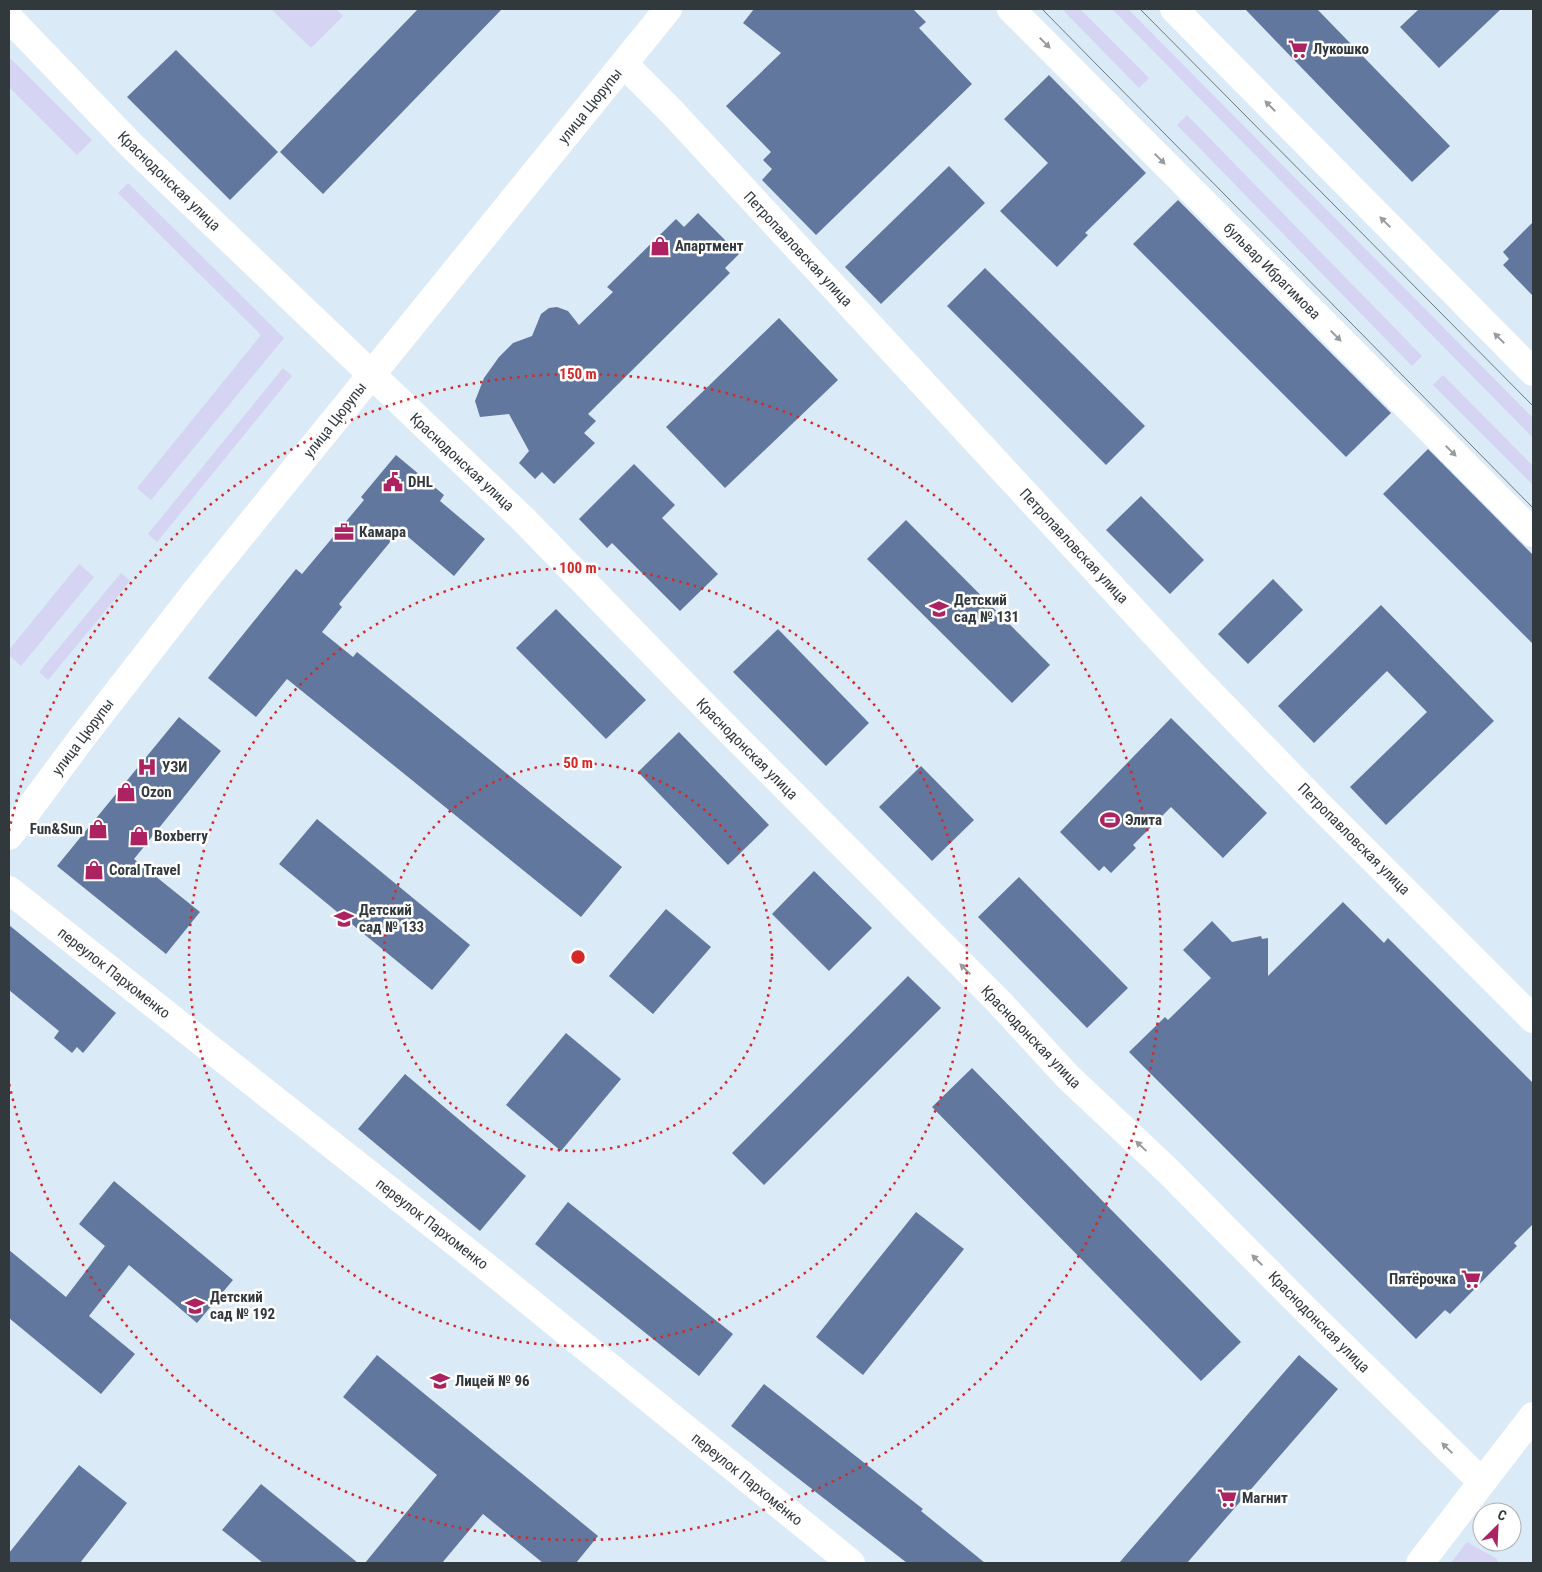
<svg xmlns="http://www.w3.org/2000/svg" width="1542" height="1572" viewBox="0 0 1542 1572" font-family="'Roboto Condensed',sans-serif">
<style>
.green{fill:#d5d4f2}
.building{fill:#62779d}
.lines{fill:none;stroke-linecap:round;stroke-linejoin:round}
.minor{stroke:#fff;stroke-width:28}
.secondary{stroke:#fff;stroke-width:28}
.tram{stroke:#6d787e;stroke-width:1}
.oneway{fill:#989c9e}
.ring{fill:none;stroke:#d62828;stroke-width:2.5;stroke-dasharray:2.5 5}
.labels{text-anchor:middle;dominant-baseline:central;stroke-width:5;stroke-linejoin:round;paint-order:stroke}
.poi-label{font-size:15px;font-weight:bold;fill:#32393d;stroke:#fff;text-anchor:start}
.street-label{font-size:15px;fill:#32393d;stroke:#fff}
.centre{fill:#d62828;stroke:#fff;stroke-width:2.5}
.ring-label{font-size:15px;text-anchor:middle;font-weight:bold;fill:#d62828;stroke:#fff;stroke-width:5;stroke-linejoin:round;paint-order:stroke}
</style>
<rect width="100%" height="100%" fill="#daeaf6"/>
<g class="green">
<path d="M271 9H336L343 16 311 48Z"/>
<path d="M1062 9H1080L1149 78 1139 88Z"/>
<path d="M1112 9H1128L1533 418V438Z"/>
<path d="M9 57 92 140 77 155 9 87Z"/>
<path d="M1187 115 1422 356 1412 366 1177 125Z"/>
<path d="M128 183 284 338 151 500 137 488 261 335 118 193Z"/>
<path d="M283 368 292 376 157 542 148 534Z"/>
<path d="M1443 375 1533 466V485L1433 385Z"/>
<path d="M79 564 94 577 21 666 9 655V650Z"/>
<path d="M121 573 130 581 48 680 39 672Z"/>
<path d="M1467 1542 1497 1559 1498 1563H1451Z"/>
</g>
<g class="building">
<path d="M418 9H502L323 194 280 152Z"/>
<path d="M754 9H913L926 22 919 28 972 84 816 235 762 180 772 169 763 160 771 152 726 106 781 53 743 23Z"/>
<path d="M1245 9H1317L1450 146 1412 182Z"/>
<path d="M1419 9H1501L1439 68 1400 27Z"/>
<path d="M176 50 278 152 230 200 127 97Z"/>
<path d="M1049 75 1146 173 1085 233 1088 235 1057 267 1000 211 1048 163 1004 119Z"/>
<path d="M949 166 985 203 881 304 845 267Z"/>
<path d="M1178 200 1391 413 1346 457 1133 244Z"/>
<path d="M698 213 739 254 725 268 730 273 588 414 596 421 584 433 595 443 554 484 542 472 535 479 519 463 529 451 509 414 480 417 475 401 484 378 499 357 513 343 532 336 541 314 549 308 557 307 568 311 579 325 613 292 607 287 676 219 684 227Z"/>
<path d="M1533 222V296L1503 265 1509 259 1503 252Z"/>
<path d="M985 268 1145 426 1106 465 947 306Z"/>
<path d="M779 318 838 380 725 488 666 427Z"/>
<path d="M1428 449 1533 555V644L1383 494Z"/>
<path d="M396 455 444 495 440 501 485 539 454 576 400 530 339 604 342 607 322 632 353 657 357 652 622 867 581 917 287 679 256 717 208 678 296 569 302 574 364 500 361 497Z"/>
<path d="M634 464 675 505 662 518 718 574 680 611 612 543 607 548 579 519Z"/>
<path d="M1141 496 1204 560 1170 594 1106 530Z"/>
<path d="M906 520 1050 665 1012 703 867 559Z"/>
<path d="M1273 579 1303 610 1248 664 1218 634Z"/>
<path d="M1381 605 1494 721 1386 825 1350 787 1427 712 1387 671 1314 743 1278 706Z"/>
<path d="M556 609 646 700 606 739 516 648Z"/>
<path d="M778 629 869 723 826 766 733 672Z"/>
<path d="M179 717 221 751 134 859 200 912 166 954 57 866Z"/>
<path d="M1171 718 1267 813 1223 858 1171 807 1133 845 1136 848 1111 873 1104 866 1099 871 1060 832Z"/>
<path d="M679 732 769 825 728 865 638 772Z"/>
<path d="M921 766 974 820 932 861 879 807Z"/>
<path d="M317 819 470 945 432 990 279 864Z"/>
<path d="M814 871 872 928 829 971 772 914Z"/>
<path d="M1019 877 1128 988 1087 1028 978 917Z"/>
<path d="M1343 902 1384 943 1388 938 1533 1083V1224L1514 1243 1517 1246 1450 1314 1445 1310 1416 1339 1129 1052 1165 1017 1168 1020 1211 978 1183 950 1212 921 1232 942 1261 936 1262 939 1268 938V976Z"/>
<path d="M666 909 711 947 653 1014 609 976Z"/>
<path d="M9 925 116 1013 83 1053 77 1047 72 1053 54 1038 59 1031 9 990Z"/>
<path d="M908 976 941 1008 764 1185 732 1153Z"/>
<path d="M566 1033 621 1079 561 1151 506 1105Z"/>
<path d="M972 1068 1241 1342 1201 1381 932 1107Z"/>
<path d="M405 1074 526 1176 480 1231 358 1129Z"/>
<path d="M114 1181 233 1280 197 1323 129 1265 89 1316 135 1354 101 1394 9 1318V1250L66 1297 105 1246 79 1224Z"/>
<path d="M568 1202 733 1334 699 1376 535 1244Z"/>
<path d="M916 1212 964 1249 863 1375 816 1337Z"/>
<path d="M377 1355 598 1536 576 1563H543L483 1514 442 1563H365L437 1475 343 1397Z"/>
<path d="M1299 1355 1338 1389 1187 1563H1119Z"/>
<path d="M764 1384 923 1509 921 1511 985 1563H907L731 1426Z"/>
<path d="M79 1465 127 1503 80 1563H9V1553Z"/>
<path d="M261 1484 358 1563H263L222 1530Z"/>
</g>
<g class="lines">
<g class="minor">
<path d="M9 18 132 146 524 520 688 689 1000 1003 1068 1077 1167 1170 1306 1310 1482 1482"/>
<path d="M624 64 671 111 1193 675 1318 804 1533 1019"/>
<path d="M9 890 488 1268 851 1563"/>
</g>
<g class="secondary">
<path d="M1011 9 1533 533"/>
<path d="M1174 9 1533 372"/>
<path d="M9 836 81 739 196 591 668 9"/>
<path d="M1420 1563 1533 1416"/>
</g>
<g class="tram">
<path d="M1042 9 1533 508"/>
<path d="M1140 9 1533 406"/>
</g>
</g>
<defs><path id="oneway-solid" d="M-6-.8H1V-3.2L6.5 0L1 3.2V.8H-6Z" transform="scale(1.25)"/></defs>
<g class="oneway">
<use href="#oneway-solid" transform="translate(1045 43) rotate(45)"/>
<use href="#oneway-solid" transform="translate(1270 106) rotate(-135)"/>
<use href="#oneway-solid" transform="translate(1160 159) rotate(45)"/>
<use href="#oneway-solid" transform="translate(1385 222) rotate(-135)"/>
<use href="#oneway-solid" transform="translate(1336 336) rotate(45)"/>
<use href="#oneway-solid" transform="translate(1499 338) rotate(-135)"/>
<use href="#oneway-solid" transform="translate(1451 451) rotate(45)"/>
<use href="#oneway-solid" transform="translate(965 969) rotate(-135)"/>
<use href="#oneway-solid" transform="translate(1141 1146) rotate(-137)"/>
<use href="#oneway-solid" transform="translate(1257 1260) rotate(-135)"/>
<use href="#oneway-solid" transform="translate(1447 1448) rotate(-136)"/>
</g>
<g class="ring">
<circle cx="578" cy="957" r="194"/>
<circle cx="578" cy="957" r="389"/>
<path d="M9 831A583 583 0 1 1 9 1083"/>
</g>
<defs>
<symbol id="supermarket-bare" viewBox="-9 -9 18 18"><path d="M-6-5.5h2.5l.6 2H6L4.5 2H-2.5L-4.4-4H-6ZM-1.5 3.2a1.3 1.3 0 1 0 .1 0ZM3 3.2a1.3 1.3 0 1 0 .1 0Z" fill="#ad2261" stroke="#fff" stroke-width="2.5" paint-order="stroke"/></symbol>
<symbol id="shop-bare" viewBox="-9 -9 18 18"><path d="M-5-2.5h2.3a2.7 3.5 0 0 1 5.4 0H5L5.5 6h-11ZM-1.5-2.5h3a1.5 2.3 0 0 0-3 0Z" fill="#ad2261" stroke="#fff" stroke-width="2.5" paint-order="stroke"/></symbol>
<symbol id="civic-bare" viewBox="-9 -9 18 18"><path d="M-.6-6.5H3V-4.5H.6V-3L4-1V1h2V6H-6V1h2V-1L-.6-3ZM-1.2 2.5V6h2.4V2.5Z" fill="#ad2261" stroke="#fff" stroke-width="2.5" paint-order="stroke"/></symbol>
<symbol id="office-bare" viewBox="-9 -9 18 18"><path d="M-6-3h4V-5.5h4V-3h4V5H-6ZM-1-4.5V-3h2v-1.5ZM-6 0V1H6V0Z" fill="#ad2261" stroke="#fff" stroke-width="2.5" paint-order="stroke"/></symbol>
<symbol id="school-bare" viewBox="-9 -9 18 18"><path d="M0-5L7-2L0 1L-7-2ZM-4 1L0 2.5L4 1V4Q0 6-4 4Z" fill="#ad2261" stroke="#fff" stroke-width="2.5" paint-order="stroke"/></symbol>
<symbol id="hospital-bare" viewBox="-9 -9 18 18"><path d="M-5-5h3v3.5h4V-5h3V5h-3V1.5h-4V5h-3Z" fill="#ad2261" stroke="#fff" stroke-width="2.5" paint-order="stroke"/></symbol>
<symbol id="stadium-bare" viewBox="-9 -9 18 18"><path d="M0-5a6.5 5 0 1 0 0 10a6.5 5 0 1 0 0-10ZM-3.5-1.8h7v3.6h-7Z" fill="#ad2261" stroke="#fff" stroke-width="2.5" paint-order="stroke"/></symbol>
</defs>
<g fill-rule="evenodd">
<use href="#supermarket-bare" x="1284" y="35" width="28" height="28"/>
<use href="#shop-bare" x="646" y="232" width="28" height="28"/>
<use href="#civic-bare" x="379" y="468" width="28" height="28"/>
<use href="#office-bare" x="330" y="518" width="28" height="28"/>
<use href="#school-bare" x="925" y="595" width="28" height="28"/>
<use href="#hospital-bare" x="133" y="753" width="28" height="28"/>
<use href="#shop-bare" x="112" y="778" width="28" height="28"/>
<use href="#stadium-bare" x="1096" y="806" width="28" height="28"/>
<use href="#shop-bare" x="84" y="815" width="28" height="28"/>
<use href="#shop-bare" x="125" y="822" width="28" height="28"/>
<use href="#shop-bare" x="80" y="856" width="28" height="28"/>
<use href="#school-bare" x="330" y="905" width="28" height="28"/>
<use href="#supermarket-bare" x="1457" y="1265" width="28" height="28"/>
<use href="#school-bare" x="181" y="1292" width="28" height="28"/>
<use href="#school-bare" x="426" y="1367" width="28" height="28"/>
<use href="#supermarket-bare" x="1213" y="1484" width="28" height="28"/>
</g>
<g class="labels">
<g class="poi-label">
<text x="1313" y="49">Лукошко</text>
<text x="675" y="246">Апартмент</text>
<text x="408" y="482">DHL</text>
<text x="359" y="532">Камара</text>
<text x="954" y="600">Детский<tspan x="954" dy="17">сад № 131</tspan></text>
<text x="162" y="767">УЗИ</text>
<text x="141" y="792">Ozon</text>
<text x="1125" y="820">Элита</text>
<text x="83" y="829" text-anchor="end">Fun&amp;Sun</text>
<text x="154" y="836">Boxberry</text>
<text x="109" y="870">Coral Travel</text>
<text x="359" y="910">Детский<tspan x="359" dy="17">сад № 133</tspan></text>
<text x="1456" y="1279" text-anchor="end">Пятёрочка</text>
<text x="210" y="1297">Детский<tspan x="210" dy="17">сад № 192</tspan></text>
<text x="455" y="1381">Лицей № 96</text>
<text x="1242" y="1498">Магнит</text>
</g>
<g class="street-label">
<text transform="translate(590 106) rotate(-51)">улица Цюрупы</text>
<text transform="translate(169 181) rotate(44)">Краснодонская улица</text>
<text transform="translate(798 249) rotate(47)">Петропавловская улица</text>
<text transform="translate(1272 271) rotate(45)">бульвар Ибрагимова</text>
<text transform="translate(335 420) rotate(-52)">улица Цюрупы</text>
<text transform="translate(462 462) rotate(43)">Краснодонская улица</text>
<text transform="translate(1074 546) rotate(47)">Петропавловская улица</text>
<text transform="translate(83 737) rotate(-53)">улица Цюрупы</text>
<text transform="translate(747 749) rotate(45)">Краснодонская улица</text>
<text transform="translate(1354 839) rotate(45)">Петропавловская улица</text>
<text transform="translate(114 973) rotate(38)">переулок Пархоменко</text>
<text transform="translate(1031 1037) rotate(46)">Краснодонская улица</text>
<text transform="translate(432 1224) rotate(38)">переулок Пархоменко</text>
<text transform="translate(1319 1322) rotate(45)">Краснодонская улица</text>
<text transform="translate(747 1479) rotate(39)">переулок Пархоменко</text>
</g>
</g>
<circle cx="578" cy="957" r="8" class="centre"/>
<g class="ring-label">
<text x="578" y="379">150 m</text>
<text x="578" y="573">100 m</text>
<text x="578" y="768">50 m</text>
</g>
<rect width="1542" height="1572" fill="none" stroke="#32393d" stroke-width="20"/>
<g transform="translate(1497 1527) rotate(24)"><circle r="24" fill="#ffffff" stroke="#adb0b1"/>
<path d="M0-4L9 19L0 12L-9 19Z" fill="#ad2261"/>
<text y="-8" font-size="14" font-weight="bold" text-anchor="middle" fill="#32393d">С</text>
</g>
</svg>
